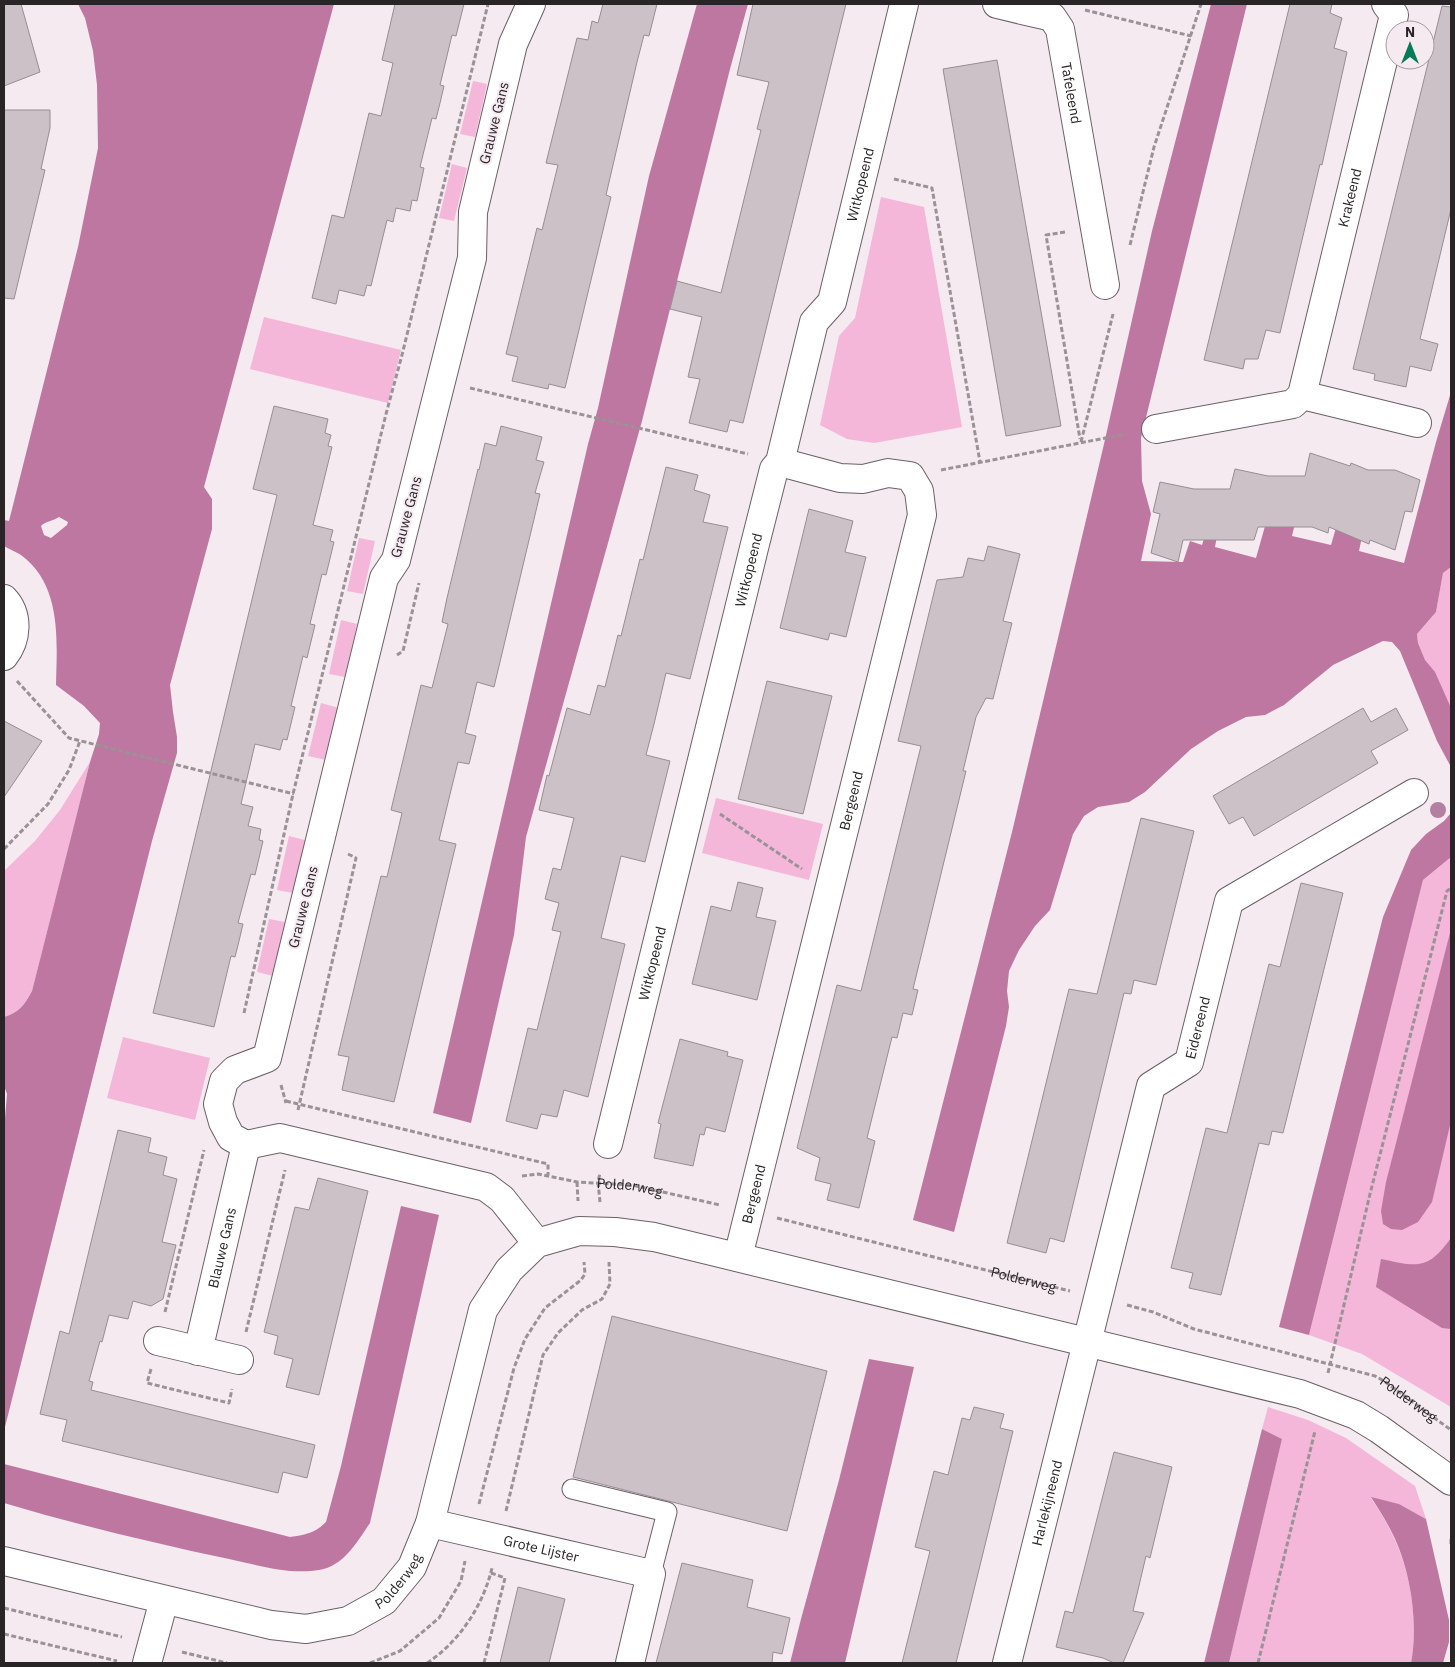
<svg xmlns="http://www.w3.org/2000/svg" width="1455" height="1667" viewBox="0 0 1455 1667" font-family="'IBM Plex Sans',sans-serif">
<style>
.green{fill:#f4b6d9}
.water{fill:#be77a0;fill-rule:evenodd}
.building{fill:#ccc1c7;stroke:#988d93}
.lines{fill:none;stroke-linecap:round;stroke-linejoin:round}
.lane-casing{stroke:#6a6065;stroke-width:21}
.street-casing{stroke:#6a6065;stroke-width:30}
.secondary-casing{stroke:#6a6065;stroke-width:30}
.path{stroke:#9a9296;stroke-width:3;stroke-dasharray:5 2.5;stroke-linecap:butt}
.lane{stroke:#fff;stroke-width:19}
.street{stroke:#fff;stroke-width:28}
.secondary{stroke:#fff;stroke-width:28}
.tree{fill:#b480a1}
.labels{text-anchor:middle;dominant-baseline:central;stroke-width:4;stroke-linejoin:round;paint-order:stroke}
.street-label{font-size:14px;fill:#292527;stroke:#f5eaf0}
</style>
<rect width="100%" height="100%" fill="#f5eaf0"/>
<g class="green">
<path d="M473 81 487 84 475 137 460 134Z"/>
<path d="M452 164 467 168 454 221 439 218Z"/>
<path d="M881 197 924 207 962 427 874 443 847 439 820 425 839 336 855 318Z"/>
<path d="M264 317 401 350 388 403 250 369Z"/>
<path d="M359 538 375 541 363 594 347 591Z"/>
<path d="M1451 567V724L1418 643 1417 634 1436 612 1443 573Z"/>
<path d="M341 620 357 624 345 677 329 674Z"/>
<path d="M321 703 339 708 326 760 308 756Z"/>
<path d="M90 762 32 991C25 1004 19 1013 4 1017V871L35 841 60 810Z"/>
<path d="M716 798 823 824 809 880 702 853Z"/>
<path d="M289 836 305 840 293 893 277 890Z"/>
<path d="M1451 857V1407L1362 1354 1309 1335 1423 880Z"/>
<path d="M269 919 285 922 273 976 257 972Z"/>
<path d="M123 1037 210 1058 195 1120 107 1098Z"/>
<path d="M1268 1407 1308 1420 1346 1438 1415 1486 1426 1519 1399 1504 1371 1498C1377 1508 1384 1517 1389 1528 1410 1566 1419 1620 1411 1663H1229L1282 1439 1262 1429Z"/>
</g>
<g class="water">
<path d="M78 4H334L204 487 212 499V529L170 685 173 712 177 737V753L152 841 4 1431V1130L7 1094 4 1086V1017C19 1013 25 1004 32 991L90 762 99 734 100 723 84 706 56 685C57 641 62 585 21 555 16 552 9 549 4 546V520L9 521 78 247 98 148 97 85 93 51 85 18ZM59 517 68 522 67 525 51 538 44 535 41 526C46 521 53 521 59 517Z"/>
<path d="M697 4H748L730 69 642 421 526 837 514 935 471 1123 433 1113 588 444 598 408 649 176Z"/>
<path d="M1211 4H1247L1141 438 1142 481 1151 514 1141 561 1183 562 1190 541 1202 545 1215 503 1223 504 1215 547 1256 558 1269 512 1301 498 1292 536 1331 545 1344 500 1368 508 1359 551 1404 563 1436 442 1451 392V567L1443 573 1436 612 1417 634 1418 643 1425 660 1435 672 1451 708V767L1437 741 1400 651 1392 642 1383 641 1333 665 1284 705 1265 715 1246 717 1218 731 1191 749 1145 792 1129 802 1098 807 1084 816 1073 834 1050 910 1035 926 1019 950 1009 971 1007 991 1009 1007 1006 1026 954 1232 913 1220 1012 832 1104 444 1152 231Z"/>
<path d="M1451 813V857L1423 880 1309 1335 1279 1327 1383 917 1411 850 1426 834 1444 821Z"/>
<path d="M1451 929V1121L1432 1202 1418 1222 1402 1230 1391 1229 1383 1224 1381 1211 1386 1182Z"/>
<path d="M401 1206 439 1215 370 1523C357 1542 344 1566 319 1570 290 1575 257 1565 229 1559 153 1543 78 1525 4 1503V1464L290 1537C305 1535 315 1533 326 1522L341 1466Z"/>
<path d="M1451 1238V1329L1442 1328 1376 1287 1381 1259C1418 1267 1428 1270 1451 1238Z"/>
<path d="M869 1359 914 1367 845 1663H790L801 1619 839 1480Z"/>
<path d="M1262 1429 1282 1439 1229 1663H1204Z"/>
<path d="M1371 1497 1399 1504 1426 1519 1449 1620V1642L1443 1663H1411C1419 1622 1410 1564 1389 1527 1384 1517 1377 1507 1371 1497Z"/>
</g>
<g class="building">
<path d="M4 4H21L40 72 4 86Z"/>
<path d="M395 4H464L456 36 452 35 440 85 444 86 440 103 436 119 432 118 420 167 424 168 417 201 412 200 410 211 396 208 393 222 387 220 371 286 367 285 364 296 339 290 336 304 312 298 332 215 344 218 369 113 381 116 393 63 382 60Z"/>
<path d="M603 4H657L649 36 644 35 637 62 606 195 611 197 565 388 549 384 548 389 512 381 518 357 506 354 537 228 542 230 558 165 546 163 577 38 588 40 592 21 598 23Z"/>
<path d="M753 4H846L743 423 730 420 727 432 689 423 700 379 688 377 702 317 670 309 677 281 721 293 761 130 757 129 769 82 737 75Z"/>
<path d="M1290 4H1332L1330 13 1342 18 1334 48 1347 52 1322 165 1320 164 1280 333 1266 330 1258 359H1245L1243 369 1204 360Z"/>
<path d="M1442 6 1451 7V209L1420 339 1438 344 1431 371 1410 366 1406 387 1374 380 1375 374 1353 369Z"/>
<path d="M997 60 1061 426 1006 436 943 69Z"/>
<path d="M4 110H50V128L41 169 45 170 14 299 4 298Z"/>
<path d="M274 406 328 419 325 433 331 435 328 446 332 447 313 525 333 530 330 541 334 542 326 575 322 574 310 624 315 625 307 658 303 656 291 706 295 707 287 740 283 739 280 750 255 744 241 804 253 807 248 826 261 829 259 840 263 841 255 875 251 874 238 923 243 924 239 941 235 957 231 956 214 1027 153 1013 277 495 253 489Z"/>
<path d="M501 426 542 437 536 460 544 462 535 493 540 494 494 687 477 682 465 733 476 736 469 764 458 762 452 786 439 840 456 844 394 1102 342 1090 349 1057 338 1055 381 876 387 877 402 813 391 810 421 685 432 688 448 624 442 622 447 598 478 469 479 470 485 443 496 446Z"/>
<path d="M1310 453 1350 466 1351 463 1368 470H1395L1420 480 1412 512 1405 511 1395 550 1370 540 1369 544 1329 527 1328 533 1312 527H1258L1254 540H1183L1178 562 1151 553 1160 514 1153 512 1160 482 1194 489H1230L1235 469 1268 476H1305Z"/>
<path d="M666 467 698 475 694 490 710 495 703 522 728 527 690 679 666 673 654 724 646 755 670 761 645 862 621 856 601 938 625 944 588 1097 564 1090 557 1117 541 1114 537 1129 506 1121 528 1028 537 1030 561 932 552 930 559 903 545 899 553 868 561 870 574 818 539 810 547 775 549 776 567 708 590 715 598 685 605 687 618 635 621 636 640 559 643 560Z"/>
<path d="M809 509 853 521 845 552 866 557 846 637 830 633 828 640 780 628Z"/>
<path d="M988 546 1020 554 1003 621 1012 623 993 699 986 698 976 717 963 771H966L913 989 918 990 912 1015 903 1013 897 1038 892 1037 867 1138 875 1141 859 1208 827 1200 831 1184 815 1180 820 1158 797 1148 837 985 861 991 921 746 898 741 937 580 963 577 968 558 984 561Z"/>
<path d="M767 681 832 696 803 814 738 799Z"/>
<path d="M1363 708 1371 722 1396 708 1408 730 1371 751 1378 763 1254 836 1243 817 1229 824 1213 796Z"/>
<path d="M4 721 42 741 4 797Z"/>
<path d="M1141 818 1194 831 1156 985 1134 980 1131 994 1124 993 1064 1242 1050 1238 1046 1253 1007 1243 1069 989 1097 994Z"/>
<path d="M738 882 763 888 756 917 776 921 757 1000 692 984 711 906 731 911Z"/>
<path d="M1301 883 1343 893 1283 1133 1272 1131 1269 1145 1259 1143 1221 1295 1189 1288 1193 1273 1171 1268 1206 1128 1227 1133 1269 964 1280 967Z"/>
<path d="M680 1039 728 1052 727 1056 743 1060 725 1132 706 1127 704 1135 700 1134 693 1166 654 1158 661 1124 658 1123Z"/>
<path d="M118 1130 151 1138 148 1152 167 1157 163 1175 177 1179 162 1242 176 1245 163 1299 151 1306 133 1301 128 1319 109 1315 102 1342 100 1341 89 1381 93 1382 91 1390 315 1445 307 1478 283 1472 278 1493 62 1441 67 1420 40 1414 60 1331 69 1334Z"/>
<path d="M318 1178 368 1191 319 1395 286 1387 293 1359 274 1354 278 1336 264 1332 295 1207 309 1210Z"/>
<path d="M612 1316 827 1371 787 1531 573 1477Z"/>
<path d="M974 1407 1004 1414 1000 1428 1013 1431 956 1663H902L930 1551 915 1547 934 1471 948 1475 962 1418 970 1420Z"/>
<path d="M1114 1452 1172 1467 1150 1558 1146 1556 1133 1611 1144 1613 1123 1663H1114L1103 1658 1056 1647 1065 1611 1073 1613Z"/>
<path d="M682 1563 753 1580 747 1607 790 1618 782 1654 773 1652 772 1663H656Z"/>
<path d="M518 1587 565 1599 549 1663H500Z"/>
</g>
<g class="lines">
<defs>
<path id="lane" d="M572 1489 667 1512 651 1574"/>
<g id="street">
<path d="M531 4 513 44 473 212 472 258 396 560 384 578 267 1058 235 1070 224 1081 218 1104 223 1122 231 1137 246 1145 280 1138 486 1187 502 1199 537 1243"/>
<path id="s4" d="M997 4 1052 17 1060 29 1105 285"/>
<path d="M1302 395 1417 423"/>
<path id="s5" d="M1156 429 1293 404 1302 395 1394 15 1386 4"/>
<path d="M4 599C19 615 17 640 4 656"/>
<path id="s6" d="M608 1144 754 548 774 469 780 462 814 322 832 302 904 4"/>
<path id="s7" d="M738 1257 922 515 919 491 910 476 888 473 863 479 840 478 780 462"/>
<path d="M158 1341 239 1360"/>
<path id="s8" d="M198 1351 246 1145"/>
<path id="s9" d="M430 1523 651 1574 630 1663"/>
<path d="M147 1663 164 1600"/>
<path id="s10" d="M1007 1663 1151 1086 1189 1062 1229 901 1414 793"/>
</g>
<g id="secondary">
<path id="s11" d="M4 1561 271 1625 306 1629 348 1621 384 1601 412 1567 430 1523 483 1310 509 1270 537 1243 579 1231 615 1232 654 1237 1300 1394 1356 1415 1379 1429 1451 1481"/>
</g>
</defs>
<use href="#lane" class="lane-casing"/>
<use href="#street" class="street-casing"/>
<use href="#secondary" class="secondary-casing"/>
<g class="path">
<path d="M1085 10 1191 36"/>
<path d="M894 179 932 188 980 462"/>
<path d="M1065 232 1046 235 1080 439"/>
<path d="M1130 245 1154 147 1201 4"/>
<path d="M470 388 748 454"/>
<path d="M1081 442 1113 314"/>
<path d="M941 470 1126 434"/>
<path d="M397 655 403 651 419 583"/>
<path d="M17 681 69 738 294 794"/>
<path d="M720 814 802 869"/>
<path d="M4 849 48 804 69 770 80 741"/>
<path d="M244 1013 293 794 386 414 402 355 488 4"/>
<path d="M281 1085 286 1103"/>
<path d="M286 1101 548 1164V1175"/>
<path d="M298 1110 356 858 348 854"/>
<path id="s1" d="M522 1176 538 1174 577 1182 632 1185 720 1205"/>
<path d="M577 1182 578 1201"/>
<path d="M600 1202 598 1182 600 1173"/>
<path id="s2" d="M777 1218 1070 1291"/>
<path id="s3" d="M1127 1305 1153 1312 1194 1329 1375 1376 1384 1381 1451 1430"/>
<path d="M165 1312 204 1150"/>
<path d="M246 1332 285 1170"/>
<path d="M151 1369 147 1383 229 1403 232 1389"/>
<path d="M1328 1373 1370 1194 1447 891 1451 888"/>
<path d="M479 1504 514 1368 525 1339 545 1308 581 1280 585 1274 584 1262"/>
<path d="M506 1511 543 1355 558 1333 582 1310 602 1299 610 1284 609 1262"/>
<path d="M1451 1539V1546"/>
<path d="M4 1608 122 1637"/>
<path d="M4 1634 117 1661"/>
<path d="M182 1652 227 1663"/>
<path d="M370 1663 400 1651 439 1618 461 1581 465 1561"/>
<path d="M427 1663C459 1642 483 1606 492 1568"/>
<path d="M484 1663 505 1578 491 1573"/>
<path d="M1258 1663 1315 1431"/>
</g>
<use href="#lane" class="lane"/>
<use href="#street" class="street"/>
<use href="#secondary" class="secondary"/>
</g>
<circle class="tree" cx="1438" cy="810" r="8"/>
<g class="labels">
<g class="street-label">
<text stroke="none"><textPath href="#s4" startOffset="136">Tafeleend</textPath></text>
<text transform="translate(494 123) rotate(-76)">Grauwe Gans</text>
<text stroke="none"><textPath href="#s6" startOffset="996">Witkopeend</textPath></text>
<text stroke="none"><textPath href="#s5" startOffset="355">Krakeend</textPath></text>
<text transform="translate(406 517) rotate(-75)">Grauwe Gans</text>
<text stroke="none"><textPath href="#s6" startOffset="591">Witkopeend</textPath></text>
<text stroke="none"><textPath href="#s7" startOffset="470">Bergeend</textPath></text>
<text transform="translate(303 907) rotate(-76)">Grauwe Gans</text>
<text stroke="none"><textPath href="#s6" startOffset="186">Witkopeend</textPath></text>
<text stroke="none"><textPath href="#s10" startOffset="675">Eidereend</textPath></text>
<text stroke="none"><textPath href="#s1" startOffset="109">Polderweg</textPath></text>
<text stroke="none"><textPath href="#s7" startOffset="65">Bergeend</textPath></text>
<text stroke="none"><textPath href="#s8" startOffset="106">Blauwe Gans</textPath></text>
<text stroke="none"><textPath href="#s2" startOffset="254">Polderweg</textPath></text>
<text stroke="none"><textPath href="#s3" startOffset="299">Polderweg</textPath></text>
<text stroke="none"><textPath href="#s10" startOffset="165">Harlekijneend</textPath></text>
<text stroke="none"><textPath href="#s9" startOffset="114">Grote Lijster</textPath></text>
<text stroke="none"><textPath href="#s11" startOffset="418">Polderweg</textPath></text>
</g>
</g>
<rect width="1455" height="1667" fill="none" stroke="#292527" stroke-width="10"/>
<g transform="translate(1410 45)"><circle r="24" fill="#f5eaf0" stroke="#a39ba0"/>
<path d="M0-4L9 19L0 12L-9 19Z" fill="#067b58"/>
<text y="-8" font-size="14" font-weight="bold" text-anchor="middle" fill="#292527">N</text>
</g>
</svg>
